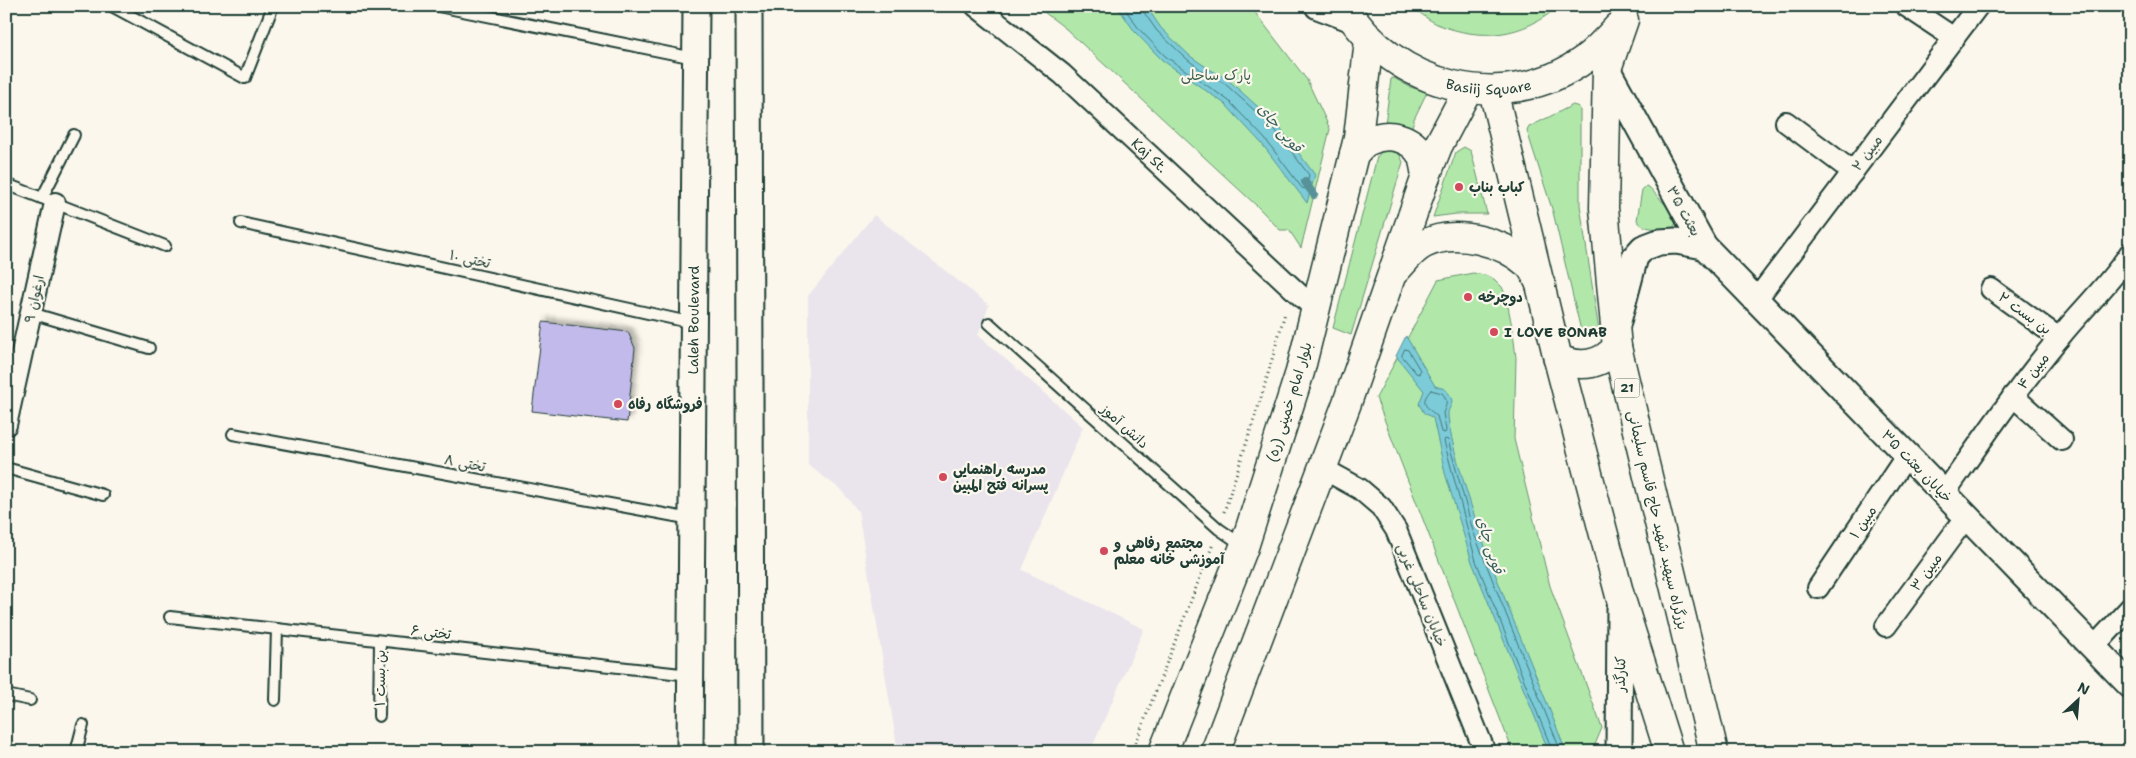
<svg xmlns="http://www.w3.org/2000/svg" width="2136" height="758" viewBox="0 0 2136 758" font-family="'Shantell Sans','Playpen Sans Arabic',sans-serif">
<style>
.built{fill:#eae5ec}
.green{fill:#b1e8aa;stroke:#68926f}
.water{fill:#7ccbd9;stroke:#579297}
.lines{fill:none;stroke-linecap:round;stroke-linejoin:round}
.shore{stroke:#447676;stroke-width:1}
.stream{stroke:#579297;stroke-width:8}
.building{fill:#c3baec;stroke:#1f3d34;filter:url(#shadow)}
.service-casing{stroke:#1f3d34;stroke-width:14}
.minor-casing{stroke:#1f3d34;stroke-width:24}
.tertiary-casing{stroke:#1f3d34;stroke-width:29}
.secondary-casing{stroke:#1f3d34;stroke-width:31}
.trunk-casing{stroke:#1f3d34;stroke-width:31}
.path{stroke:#1f3d34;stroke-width:3;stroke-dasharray:1 4;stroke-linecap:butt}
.service{stroke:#fbf7ec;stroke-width:10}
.minor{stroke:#fbf7ec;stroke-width:20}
.tertiary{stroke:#fbf7ec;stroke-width:25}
.secondary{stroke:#fbf7ec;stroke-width:28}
.trunk{stroke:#fbf7ec;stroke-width:28}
.poi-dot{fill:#d1495b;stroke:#fbf7ec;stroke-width:2}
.labels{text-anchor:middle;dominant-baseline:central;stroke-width:4.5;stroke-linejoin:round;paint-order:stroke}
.shield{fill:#fbf7ec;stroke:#61756b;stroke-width:1}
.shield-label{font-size:12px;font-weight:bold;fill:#1f3d34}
.park-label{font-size:14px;fill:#3c5f4c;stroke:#fbf7ec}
.street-label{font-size:14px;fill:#1f3d34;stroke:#fbf7ec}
.poi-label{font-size:14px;font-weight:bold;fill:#1f3d34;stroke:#fbf7ec;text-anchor:start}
.water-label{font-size:15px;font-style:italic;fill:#36605d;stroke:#fbf7ec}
</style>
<defs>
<filter id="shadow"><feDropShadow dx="4.5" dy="-4.5" stdDeviation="2.5" flood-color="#0004"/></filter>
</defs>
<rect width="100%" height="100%" fill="#fbf7ec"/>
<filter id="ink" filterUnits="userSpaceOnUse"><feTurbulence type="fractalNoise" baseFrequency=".02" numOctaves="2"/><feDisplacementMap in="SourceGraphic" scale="10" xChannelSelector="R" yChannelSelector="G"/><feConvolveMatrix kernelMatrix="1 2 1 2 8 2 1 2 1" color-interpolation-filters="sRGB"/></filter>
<g filter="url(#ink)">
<path class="built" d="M874 215 989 305 978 335 1083 427 1022 570 1144 629 1090 752H898L858 511 840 489 808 465V296Z"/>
<g class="green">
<path d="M1036 6H1250L1307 80 1330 129 1301 248 1289 230H1280L1258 207 1065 28Z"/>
<path d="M1411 6H1559C1523 37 1481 42 1437 24 1428 20 1419 12 1411 6Z"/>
<path d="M1394 78 1410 87 1427 92 1414 119 1411 131 1385 124 1391 79Z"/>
<path d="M1573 105 1579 107 1580 110V205L1599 331 1591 337 1582 335 1553 212 1527 131 1529 127Z"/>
<path d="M1464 147 1471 151 1487 214H1456L1433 217 1456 152Z"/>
<path d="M1387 151 1399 153 1403 162 1351 335 1333 328 1377 157 1381 152Z"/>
<path d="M1646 186 1649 187 1675 215 1677 222 1672 229C1661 228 1643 231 1637 220L1642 190Z"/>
<path d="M1473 273 1485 275 1494 279 1502 287 1506 296 1513 332 1516 358 1514 439 1550 586 1602 728 1594 747 1595 752H1513L1376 398 1438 280Z"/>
</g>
<g class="water">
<path d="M1117 6H1146L1161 28 1190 56 1209 69 1226 78 1277 124 1315 175 1307 203 1262 144 1225 104 1162 60 1135 32Z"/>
<path d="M1406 336 1435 386 1445 389C1459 404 1447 405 1448 416 1450 438 1459 465 1465 486 1492 577 1533 663 1566 752H1549L1472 562 1445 473 1433 418 1424 413 1419 404 1424 391 1396 356Z"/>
</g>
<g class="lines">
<g class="shore">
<path d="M1123 6 1139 29 1165 56 1229 101 1266 140 1302 188 1306 189 1309 175 1273 127 1224 83 1206 74 1187 59 1157 31 1143 11 1142 6"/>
<path d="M1405 349 1408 350 1420 370 1419 374 1416 373 1402 356Z"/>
<path d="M1431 390 1442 393C1449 401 1446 405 1443 413L1446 430 1445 433 1441 432 1437 416C1426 407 1419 403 1431 390Z"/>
<path d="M1553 752 1476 561 1444 441 1445 439 1448 440 1473 531 1561 752"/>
</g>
<path class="stream" d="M1305 182 1314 195"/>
</g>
<path class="building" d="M543 322 628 332 635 348 627 422 532 411Z"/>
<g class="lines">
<defs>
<g id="service">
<path d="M112 6 245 78 273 6"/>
<path d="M438 6 694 58"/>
<path d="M6 184 165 246"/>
<path d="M42 198 74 135"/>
<path d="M241 223 693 323"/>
<path d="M31 313 149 348"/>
<path d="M989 323 1219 529 1244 546"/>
<path d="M233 434 691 519"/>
<path d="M6 468 103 495"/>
<path d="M170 617 690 675"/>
<path d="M6 695 30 700"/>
<path d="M275 700 277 629"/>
<path d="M379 716 380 641"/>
<path d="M76 752 83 725"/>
</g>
<g id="minor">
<path id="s1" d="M976 6 1062 74 1316 310"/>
<path d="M1906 6 1954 38"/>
<path d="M1786 122 1853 172"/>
<path d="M1991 289 2059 338"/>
<path d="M1756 300 1978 6"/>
<path d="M2013 396 2062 440"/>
<path d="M6 425 55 203"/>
<path d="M1322 468 1360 489 1381 507 1396 530 1485 752"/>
<path d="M1944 494C1981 441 2018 387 2059 338 2082 309 2110 284 2130 253"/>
<path d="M1818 588 1907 455"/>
<path d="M1886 626 1966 517"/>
<path d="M2093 648 2130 608"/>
</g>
<g id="tertiary">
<path d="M749 6 751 752"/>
<path d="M1318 6 1352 19"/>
<path d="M1607 69 1704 246 2130 685"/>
<path d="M1617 325 1635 257 1643 248 1659 242 1676 241 1704 246"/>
<path id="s2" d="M690 752 696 6"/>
<path d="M1619 752 1620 608"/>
</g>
<g id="secondary">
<path d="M1354 154C1359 149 1363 143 1369 141 1387 131 1413 137 1422 157 1424 163 1425 170 1426 176"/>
<path d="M1396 270C1405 261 1412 250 1424 244 1456 228 1504 242 1529 265 1534 270 1537 279 1541 285"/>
<path d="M1163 752 1244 547 1300 372 1358 138 1369 40"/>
<path d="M1215 752 1347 403 1426 176 1438 146 1468 89"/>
</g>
<g id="trunk">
<path id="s3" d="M1344 6C1394 88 1505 117 1585 59 1598 49 1608 38 1618 27"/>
<path d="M1624 20 1607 69 1604 208 1617 347 1714 752"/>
<path d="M1493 90 1558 359 1620 596 1669 752"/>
<path d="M1558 359C1581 368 1600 366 1617 347"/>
</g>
</defs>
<use href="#service" class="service-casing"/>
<use href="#minor" class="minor-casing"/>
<use href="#tertiary" class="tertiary-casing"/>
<use href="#secondary" class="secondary-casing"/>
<use href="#trunk" class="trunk-casing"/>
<g class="path">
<path d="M1224 512 1262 395 1285 313"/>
<path d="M1132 752 1213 544"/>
</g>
<use href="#service" class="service"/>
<use href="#minor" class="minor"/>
<use href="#tertiary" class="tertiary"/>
<use href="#secondary" class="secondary"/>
<use href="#trunk" class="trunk"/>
</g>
</g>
<g class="poi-dot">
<circle cx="1459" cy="187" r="5"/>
<circle cx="1468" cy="297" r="5"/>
<circle cx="1494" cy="332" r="5"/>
<circle cx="618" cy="404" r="5"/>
<circle cx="943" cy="477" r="5"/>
<circle cx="1104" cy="551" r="5"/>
</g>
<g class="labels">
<rect class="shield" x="1614.5" y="378.5" width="25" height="19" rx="4"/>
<g class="shield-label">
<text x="1627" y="388">21</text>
</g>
<g class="park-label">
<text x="1216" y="75">پارک ساحلی</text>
</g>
<g class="street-label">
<text stroke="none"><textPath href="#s3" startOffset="174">Basiij Square</textPath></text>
<text transform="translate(1867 153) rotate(-53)">مبین ۲</text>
<text stroke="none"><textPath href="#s1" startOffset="229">Kaj St.</textPath></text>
<text transform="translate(1684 211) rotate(61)">بعثت ۳۵</text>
<text transform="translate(470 259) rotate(12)">تختی ۱۰</text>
<text transform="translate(34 299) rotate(-78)">ارغوان ۹</text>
<text transform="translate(2025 313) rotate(36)">بن بست ۲</text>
<text stroke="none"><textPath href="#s2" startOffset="432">Laleh Boulevard</textPath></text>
<text transform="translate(2033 371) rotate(-52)">مبین ۴</text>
<text transform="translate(1289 402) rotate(-73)">بلوار امام خمینی (ره)</text>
<text transform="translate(1125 426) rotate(42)">دانش آموز</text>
<text transform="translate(465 463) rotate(11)">تختی ۸</text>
<text transform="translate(1917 466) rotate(46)">خیابان بعثت ۳۵</text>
<text transform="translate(1658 520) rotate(77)">بزرگراه سپهبد شهید حاج قاسم سلیمانی</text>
<text transform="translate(1863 522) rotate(-56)">مبین ۱</text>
<text transform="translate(1926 572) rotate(-54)">مبین ۳</text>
<text transform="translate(1422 595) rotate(68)">خیابان ساحلی غربی</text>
<text transform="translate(431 632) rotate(6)">تختی ۶</text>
<text transform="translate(1620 674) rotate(-89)">کنارگذر</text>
<text transform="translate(380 678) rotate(-90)">بن بست ۱</text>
</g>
<g class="poi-label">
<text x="1469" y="187">کباب بناب</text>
<text x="1478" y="297">دوچرخه</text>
<text x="1504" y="332">I LOVE BONAB</text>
<text x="628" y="404">فروشگاه رفاه</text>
<text x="953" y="469">مدرسه راهنمایی<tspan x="953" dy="16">پسرانه فتح المبین</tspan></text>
<text x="1114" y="543">مجتمع رفاهی و<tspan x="1114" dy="16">آموزشی خانه معلم</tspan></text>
</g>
<g class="water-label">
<text transform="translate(1280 128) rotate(49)">قوبی چای</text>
<text transform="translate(1490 545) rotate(72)">قوبی چای</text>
</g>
</g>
<rect width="2136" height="758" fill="none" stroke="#fbf7ec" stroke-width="25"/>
<rect x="12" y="12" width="2111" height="733" fill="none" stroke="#1f3d34" stroke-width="2" filter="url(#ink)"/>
<g transform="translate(2078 700) rotate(26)" stroke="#fbf7ec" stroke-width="4" paint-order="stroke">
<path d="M0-4L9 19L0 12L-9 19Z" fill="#1f3d34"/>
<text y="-8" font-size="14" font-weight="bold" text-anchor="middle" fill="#1f3d34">N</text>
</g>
</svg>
